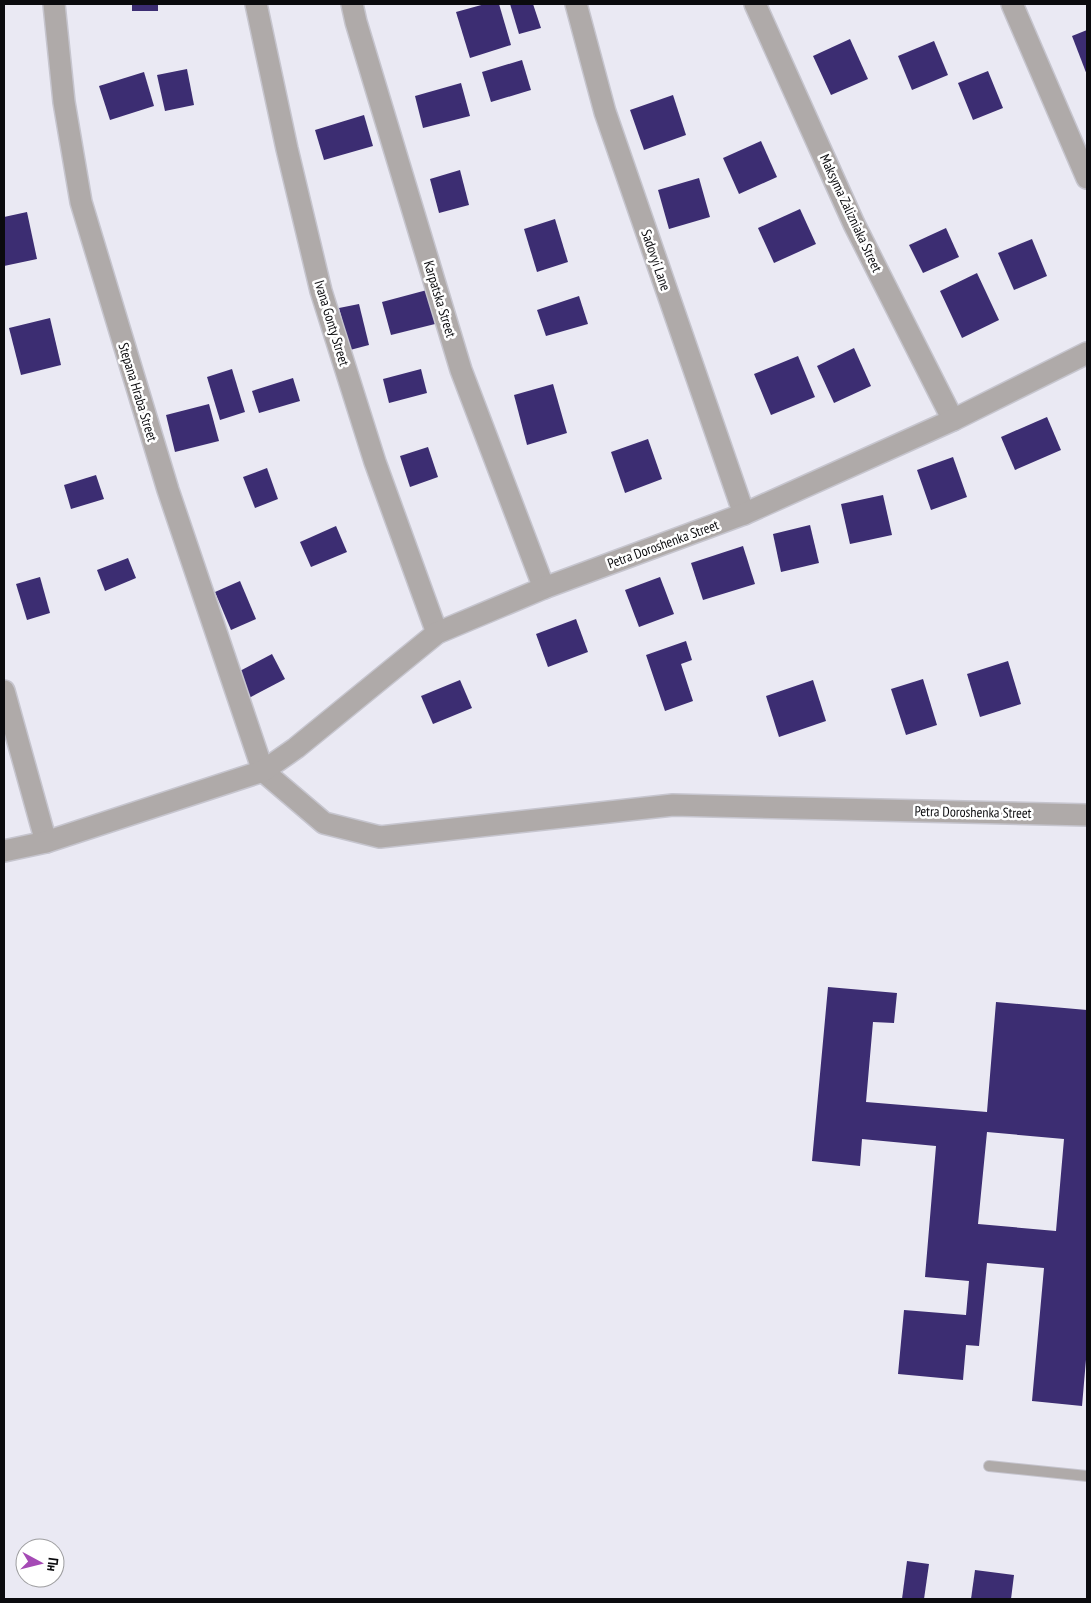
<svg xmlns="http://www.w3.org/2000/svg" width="1091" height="1603" viewBox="0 0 1091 1603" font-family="'PT Sans Narrow',sans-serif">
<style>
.building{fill:#3c2d72;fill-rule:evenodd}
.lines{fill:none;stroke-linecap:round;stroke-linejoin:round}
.service-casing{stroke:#c6c5ce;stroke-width:12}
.minor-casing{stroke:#c6c5ce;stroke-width:24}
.service{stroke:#afaaa9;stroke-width:10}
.minor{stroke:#afaaa9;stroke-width:21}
.labels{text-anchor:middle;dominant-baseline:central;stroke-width:5;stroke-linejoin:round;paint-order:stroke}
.street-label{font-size:14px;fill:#0b0b0e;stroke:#fff}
</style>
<rect width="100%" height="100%" fill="#eae9f3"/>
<g class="building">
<rect x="132" y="4" width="26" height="7"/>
<path d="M485 4H499L511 45 470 58 456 12Z"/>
<path d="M510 4H533L541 28 519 34Z"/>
<path d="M1087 30V75L1072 36Z"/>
<path d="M850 39 868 79 831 95 813 56Z"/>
<path d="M934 41 948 75 912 90 898 56Z"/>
<path d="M522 60 531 90 491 102 482 72Z"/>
<path d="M187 69 194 105 165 111 157 75Z"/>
<path d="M988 71 1003 108 973 120 958 83Z"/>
<path d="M144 72 154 106 110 120 99 86Z"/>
<path d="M461 83 470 116 423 128 415 96Z"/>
<path d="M673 95 686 135 644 150 630 110Z"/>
<path d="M364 115 373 146 324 160 315 130Z"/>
<path d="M761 141 777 177 739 194 723 158Z"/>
<path d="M460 170 469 205 439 213 430 179Z"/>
<path d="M699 178 710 217 669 229 658 190Z"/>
<path d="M800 209 816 244 774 263 758 228Z"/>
<path d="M27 212 37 259 4 266V217Z"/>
<path d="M555 219 568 262 537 272 524 229Z"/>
<path d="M946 228 959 257 923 273 909 245Z"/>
<path d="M1032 239 1047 276 1014 290 998 253Z"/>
<path d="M977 273 999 320 962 338 940 291Z"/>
<path d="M427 290 435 324 391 335 382 302Z"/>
<path d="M579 296 588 324 546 336 537 310Z"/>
<path d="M359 304 369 345 350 350 339 308Z"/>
<path d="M50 318 61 365 21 375 9 328Z"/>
<path d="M854 348 871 386 834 403 817 366Z"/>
<path d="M798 356 815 397 771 415 754 374Z"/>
<path d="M232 369 245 412 220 420 207 377Z"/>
<path d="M421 369 427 393 389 403 383 379Z"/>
<path d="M293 378 300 401 259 413 252 391Z"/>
<path d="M553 384 567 433 527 445 514 395Z"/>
<path d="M209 404 219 441 175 452 166 415Z"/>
<path d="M1047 417 1061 450 1015 470 1001 437Z"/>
<path d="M648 439 662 479 625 493 611 452Z"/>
<path d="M428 447 438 477 410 487 400 456Z"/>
<path d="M953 457 967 497 931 510 917 470Z"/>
<path d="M267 468 278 499 255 508 243 477Z"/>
<path d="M96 475 104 499 71 509 64 485Z"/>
<path d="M883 495 892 535 850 544 841 504Z"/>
<path d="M810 525 819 563 781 572 773 534Z"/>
<path d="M336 526 347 552 311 567 300 542Z"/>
<path d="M743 546 755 584 703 600 691 563Z"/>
<path d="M128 558 136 578 105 591 97 570Z"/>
<path d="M40 577 50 613 27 620 16 584Z"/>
<path d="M660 577 674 614 639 627 625 590Z"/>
<path d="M240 581 256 619 231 630 215 592Z"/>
<path d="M576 619 588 652 548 667 536 634Z"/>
<path d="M686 641 692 660 681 664 693 701 665 711 646 655Z"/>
<path d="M272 654 285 679 249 698 236 673Z"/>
<path d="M1008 661 1021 704 980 717 967 674Z"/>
<path d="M923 679 937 725 906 735 891 689Z"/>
<path d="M460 680 472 708 433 724 421 696Z"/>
<path d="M813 680 826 721 779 737 766 696Z"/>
<path d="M828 987 897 993 894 1023 873 1022 866 1102 987 1112 996 1002 1087 1010V1348L1082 1406 1032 1401 1044 1268 987 1263 979 1346 966 1345 963 1380 898 1374 904 1310 966 1315 969 1281 925 1277 936 1146 862 1139 860 1166 812 1161ZM987 1132 1064 1139 1056 1231 978 1224Z"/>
<path d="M907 1561 929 1564 924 1599H902Z"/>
<path d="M975 1570 1014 1575 1011 1599H971Z"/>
</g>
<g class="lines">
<defs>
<path id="service" d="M989 1466 1087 1476"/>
<g id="minor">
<path d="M54 4 64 102 81 202 168 490 263 771"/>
<path d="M256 4 287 149 321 291 375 462 437 633"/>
<path d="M352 4 356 22 461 370 544 588"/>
<path d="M576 4 605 112 744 514"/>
<path d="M755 4 854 224 953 420"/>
<path d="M1012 4 1087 178"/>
<path d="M4 691 46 842"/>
<path d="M263 771 324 823 380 837 673 805 1087 815"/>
<path d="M4 851 46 842 263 771 296 748 437 633 544 588 744 514 953 420 1087 353"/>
</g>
</defs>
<use href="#service" class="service-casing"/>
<use href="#minor" class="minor-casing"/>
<use href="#service" class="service"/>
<use href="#minor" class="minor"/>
</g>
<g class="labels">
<g class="street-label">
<text transform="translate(851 213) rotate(65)">Maksyma Zalizniaka Street</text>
<text transform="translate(656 260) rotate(71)">Sadovyi Lane</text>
<text transform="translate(440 299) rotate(73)">Karpatska Street</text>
<text transform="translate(332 323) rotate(73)">Ivana Gonty Street</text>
<text transform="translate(138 392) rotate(73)">Stepana Hraba Street</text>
<text transform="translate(663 544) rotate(-20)">Petra Doroshenka Street</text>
<text transform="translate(973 812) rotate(1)">Petra Doroshenka Street</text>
</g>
</g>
<rect width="1091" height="1603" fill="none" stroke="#0b0b0e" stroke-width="10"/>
<g transform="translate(40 1563) rotate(97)"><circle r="24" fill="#ffffff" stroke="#9d9d9f"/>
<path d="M0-4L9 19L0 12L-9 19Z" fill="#a54ab5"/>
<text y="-8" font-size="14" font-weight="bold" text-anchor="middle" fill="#0b0b0e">Пн</text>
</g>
</svg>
